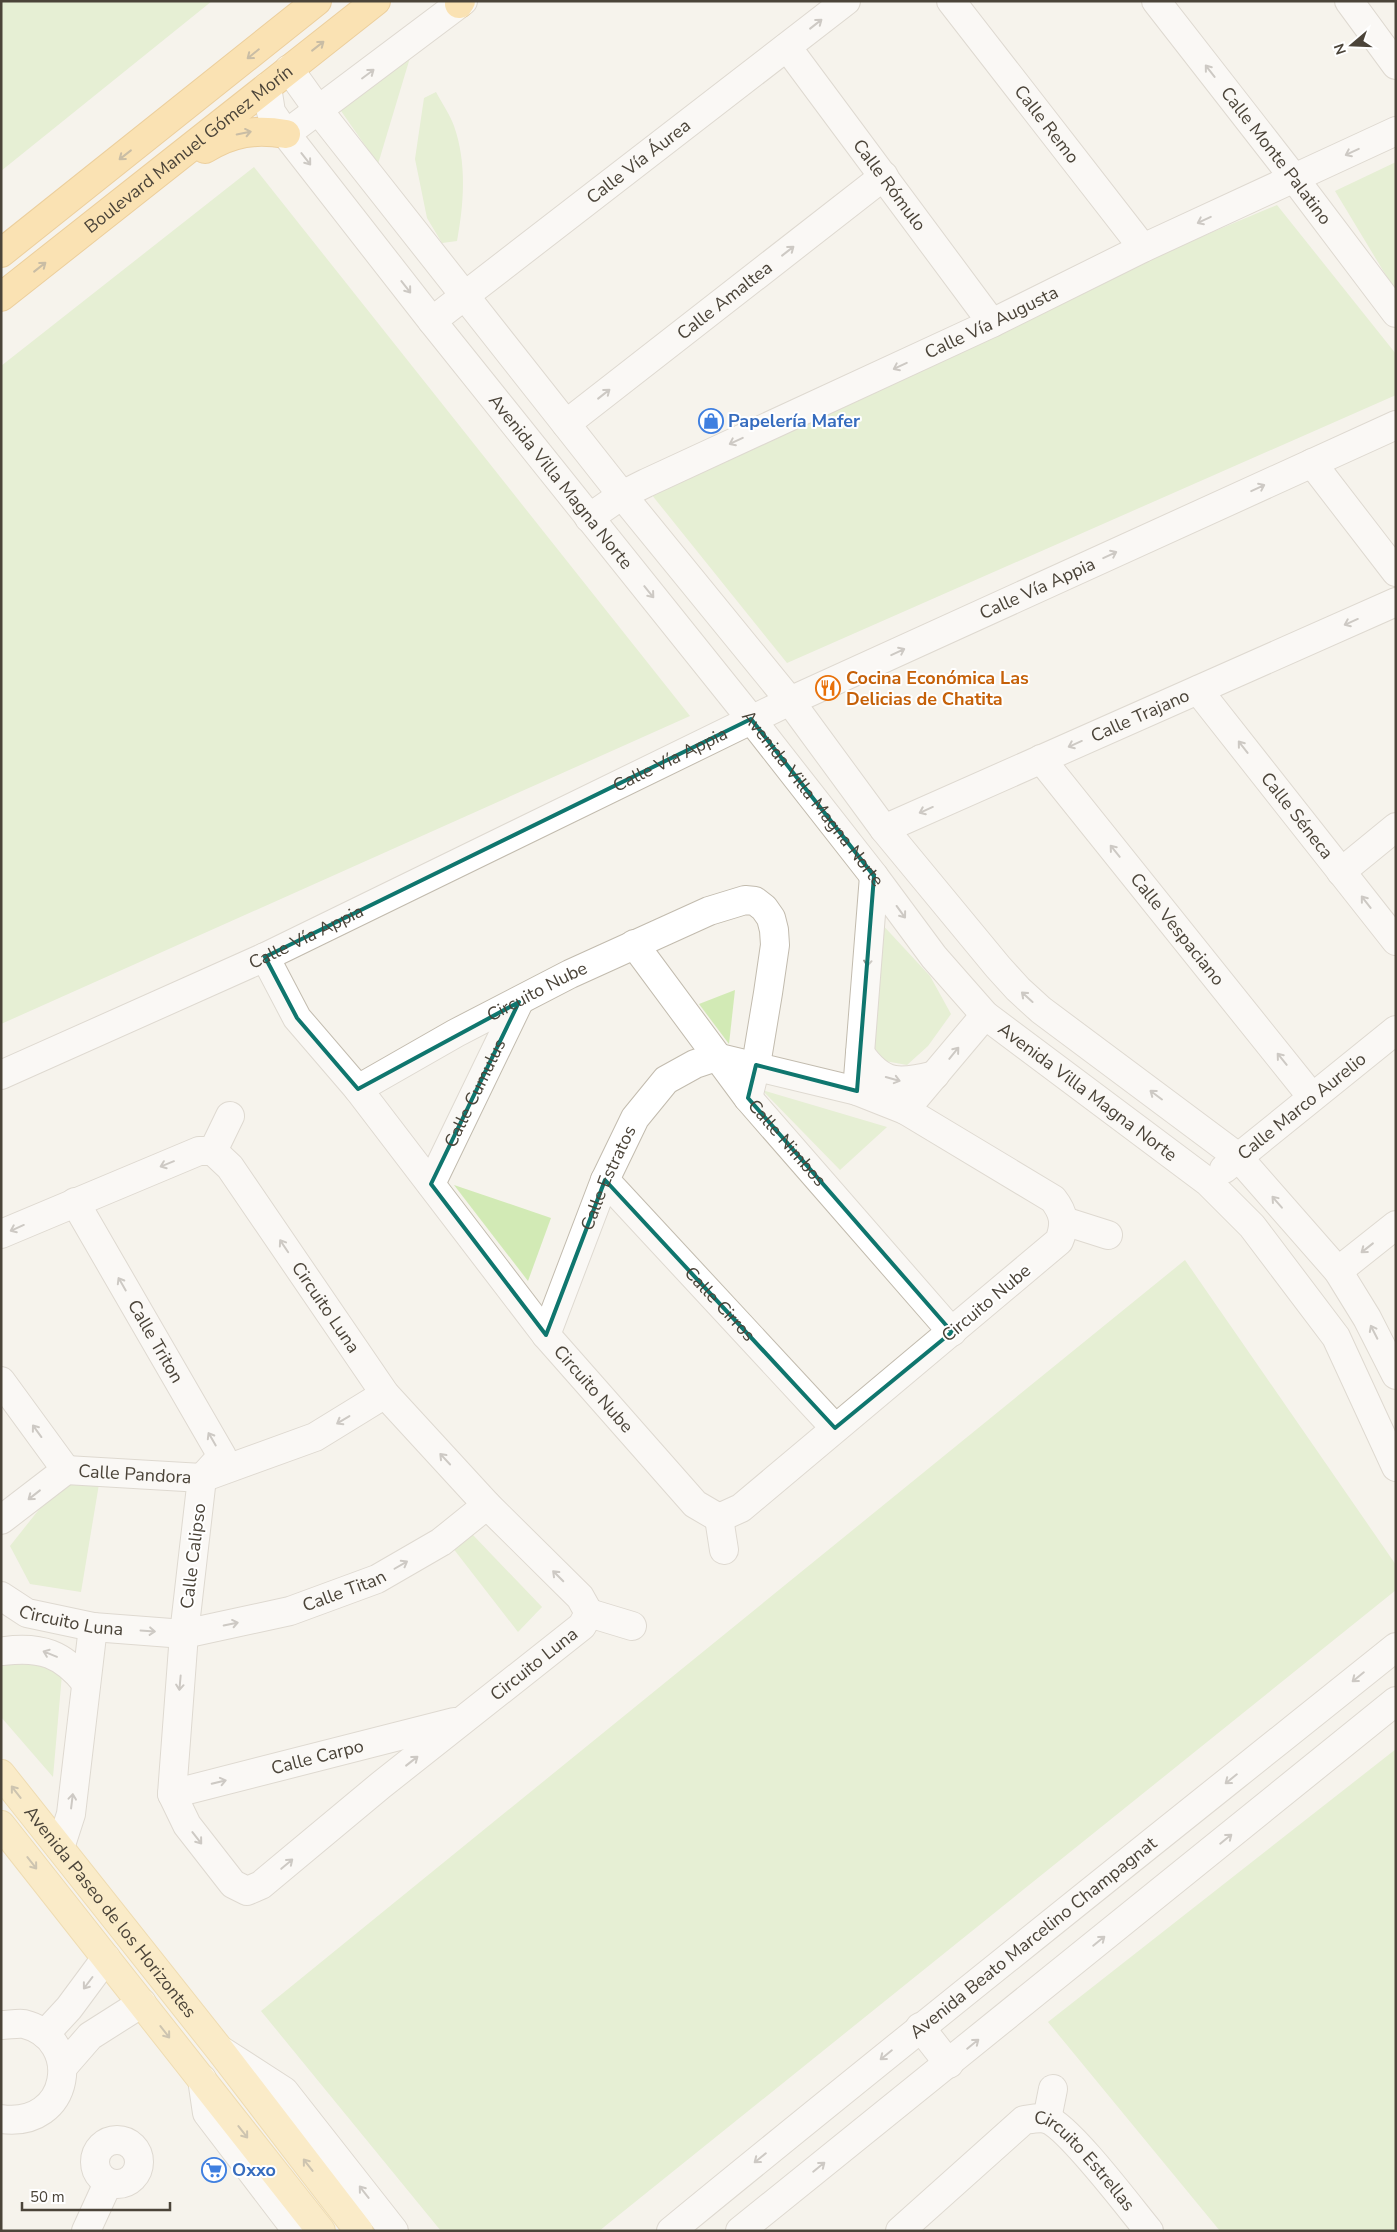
<svg xmlns="http://www.w3.org/2000/svg" width="1397" height="2232" viewBox="0 0 1397 2232" font-family="'Nunito Sans',sans-serif">
<style>
.green{fill:#d2eab5}
.lines{fill:none;stroke-linecap:round;stroke-linejoin:round}
.minor-casing{stroke:#c2bbae;stroke-width:30}
.major-casing{stroke:#e6c16a;stroke-width:30}
.highway-casing{stroke:#e0a43c;stroke-width:30}
.minor{stroke:#fff;stroke-width:28}
.major{stroke:#ffe39c;stroke-width:28}
.highway{stroke:#ffcf6e;stroke-width:28}
.oneway{stroke:#9c9892}
.oneway2{stroke:#937c4e}
.oneway3{stroke:#9c8c66}
.marked{fill:none;stroke:#0f766e;stroke-width:4;stroke-linejoin:round}
.labels{text-anchor:middle;dominant-baseline:central;stroke-width:4;stroke-linejoin:round;paint-order:stroke}
.street-label{font-size:18px;fill:#4b4439;stroke:#fff}
.shop-label{font-size:18px;font-weight:bold;fill:#366cbe;stroke:#fff;text-anchor:start}
.food-label{font-size:18px;font-weight:bold;fill:#c56008;stroke:#fff;text-anchor:start}
</style>
<rect width="100%" height="100%" fill="#f6f3ec"/>
<g class="green">
<path d="M1 1H212L1 171Z"/>
<path d="M412 51 378 164 339 108Z"/>
<path d="M436 92C442 103 450 115 454 126 467 163 464 204 457 241L442 243 427 218 415 159 424 98Z"/>
<path d="M1396 162V292L1335 191Z"/>
<path d="M254 167 690 716 1 1024V366Z"/>
<path d="M1277 205 1396 354V395L787 663 635 474Z"/>
<path d="M878 920 930 976 951 1014 928 1046 907 1065 885 1061 873 1046Z"/>
<path d="M735 990 729 1044 699 1004Z"/>
<path d="M762 1090 887 1127 840 1170Z"/>
<path d="M454 1185 551 1218 528 1281Z"/>
<path d="M1185 1260 1396 1565V1590L599 2231H441L261 2011Z"/>
<path d="M60 1483 99 1484 81 1592 30 1584 10 1546Z"/>
<path d="M472 1534 542 1607 518 1632 449 1543Z"/>
<path d="M35 1655 62 1674 53 1777 1 1717V1664L4 1661Z"/>
<path d="M1396 1749V2231H1220L1048 2022Z"/>
</g>
<g class="lines">
<defs>
<g id="minor">
<path id="s1" d="M951 1 1143 248"/>
<path id="s2" d="M1156 1 1294 178 1396 313"/>
<path d="M1349 1 1396 65"/>
<path id="s3" d="M787 47 992 323"/>
<path d="M289 69 319 111 622 495 790 701 884 829 998 967 1018 989 1041 1010 1238 1157 1338 1271 1367 1318 1396 1375"/>
<path id="s4" d="M267 87 271 112 286 134 432 321 751 719 874 876 934 957 985 1015 1208 1182 1252 1226 1336 1337 1396 1467"/>
<path d="M286 134 463 1"/>
<path id="s5" d="M432 321 846 1"/>
<path id="s6" d="M566 424 884 176"/>
<path d="M1312 463 1396 572"/>
<path id="s7" d="M589 518 622 495 646 483 992 323 1143 248 1396 131"/>
<path id="s8" d="M1198 690 1396 941"/>
<path id="s9" d="M1041 759 1312 1097"/>
<path id="s10" d="M884 829 1396 602"/>
<path d="M1341 872 1396 827"/>
<path id="s11" d="M634 944 748 1098 952 1332"/>
<path id="s12" d="M265 957 297 1018 358 1089 546 1335 695 1504 719 1518"/>
<path d="M860 1053C883 1086 900 1084 935 1075"/>
<path id="s13" d="M1 1075 265 957 790 701 1396 425"/>
<path id="s14" d="M358 1089 456 1033 570 974 709 911 745 900 755 901 764 908 771 918 774 930 775 945 768 993 756 1065 748 1098"/>
<path d="M857 1091 874 876"/>
<path d="M905 1110 985 1015"/>
<path d="M213 1151 230 1116"/>
<path id="s15" d="M1224 1169 1396 1030"/>
<path id="s16" d="M605 1180 835 1428"/>
<path id="s17" d="M431 1184 519 1002"/>
<path id="s18" d="M75 1202 222 1456 202 1478 184 1634 172 1794 187 1825 233 1884 247 1891 261 1885 381 1785 582 1626 589 1613"/>
<path d="M1064 1221 1108 1235"/>
<path id="s19" d="M1 1234 199 1151H213L230 1167 385 1394 487 1505 580 1597 589 1613"/>
<path d="M1338 1271 1396 1225"/>
<path id="s20" d="M546 1335 605 1180 635 1118 666 1080 695 1064 716 1057 857 1091 905 1110 1053 1199C1064 1213 1066 1224 1059 1241L741 1508 719 1518"/>
<path d="M1 1381 66 1470"/>
<path id="s21" d="M66 1470 202 1478 315 1437 385 1394"/>
<path d="M719 1518 724 1550"/>
<path d="M1 1520 66 1470"/>
<path id="s22" d="M1 1596 27 1613 93 1627 184 1634 290 1611 377 1579 441 1542 487 1505"/>
<path d="M589 1613 632 1626"/>
<path d="M4 1651C41 1646 63 1654 86 1683"/>
<path id="s23" d="M172 1794 454 1722"/>
<path d="M60 1848 71 1814 93 1627"/>
<path d="M1 2025C8 2025 18 2023 24 2024 84 2039 71 2129 1 2119"/>
<path d="M920 2027 949 2064"/>
<path d="M45 2034 69 2008 106 1958"/>
<path d="M222 2051 284 2091 394 2231"/>
<path d="M63 2067 90 2036 142 2003"/>
<path d="M202 2079 207 2113 297 2231"/>
<path d="M1047 2119 1053 2089"/>
<circle cx="117" cy="2162" r="22"/>
<path d="M86 2231 108 2183"/>
<path id="s24" d="M671 2231C911 2034 1154 1841 1396 1647"/>
<path d="M740 2231 1396 1701"/>
<path id="s25" d="M900 2231 1024 2120C1031 2119 1040 2117 1047 2119 1070 2128 1130 2208 1149 2231"/>
</g>
<g id="major">
<path id="s26" d="M1 1774 220 2050 359 2231"/>
<path d="M1 1825 321 2231"/>
</g>
<g id="highway">
<path d="M459 4 461 1"/>
<path d="M205 149C233 132 255 129 286 134"/>
<path d="M1 253 317 1"/>
<path id="s27" d="M1 297 376 1"/>
</g>
</defs>
<use href="#minor" class="minor-casing"/>
<use href="#major" class="major-casing"/>
<use href="#highway" class="highway-casing"/>
<use href="#minor" class="minor"/>
<use href="#major" class="major"/>
<use href="#highway" class="highway"/>
</g>
<defs><path id="oneway-shaft" d="M-6 0H5M1.5-3L5.5 0L1.5 3" fill="none" stroke-width="1.6" stroke-linecap="round" stroke-linejoin="round" transform="scale(1.25)"/></defs>
<g class="oneway">
<use href="#oneway-shaft" transform="translate(816 24) rotate(-38)"/>
<use href="#oneway-shaft" transform="translate(1210 71) rotate(-128)"/>
<use href="#oneway-shaft" transform="translate(368 74) rotate(-37)"/>
<use href="#oneway-shaft" transform="translate(1352 152) rotate(155)"/>
<use href="#oneway-shaft" transform="translate(306 159) rotate(52)"/>
<use href="#oneway-shaft" transform="translate(1204 220) rotate(155)"/>
<use href="#oneway-shaft" transform="translate(788 251) rotate(-38)"/>
<use href="#oneway-shaft" transform="translate(406 287) rotate(52)"/>
<use href="#oneway-shaft" transform="translate(900 366) rotate(155)"/>
<use href="#oneway-shaft" transform="translate(604 394) rotate(-38)"/>
<use href="#oneway-shaft" transform="translate(736 441) rotate(155)"/>
<use href="#oneway-shaft" transform="translate(1258 488) rotate(-25)"/>
<use href="#oneway-shaft" transform="translate(1110 555) rotate(-25)"/>
<use href="#oneway-shaft" transform="translate(649 592) rotate(51)"/>
<use href="#oneway-shaft" transform="translate(1351 622) rotate(156)"/>
<use href="#oneway-shaft" transform="translate(898 652) rotate(-25)"/>
<use href="#oneway-shaft" transform="translate(1075 744) rotate(156)"/>
<use href="#oneway-shaft" transform="translate(1243 747) rotate(-128)"/>
<use href="#oneway-shaft" transform="translate(926 810) rotate(156)"/>
<use href="#oneway-shaft" transform="translate(1115 851) rotate(-129)"/>
<use href="#oneway-shaft" transform="translate(1366 902) rotate(-128)"/>
<use href="#oneway-shaft" transform="translate(901 912) rotate(54)"/>
<use href="#oneway-shaft" transform="translate(868 959) rotate(95)"/>
<use href="#oneway-shaft" transform="translate(1027 997) rotate(-138)"/>
<use href="#oneway-shaft" transform="translate(954 1053) rotate(-51)"/>
<use href="#oneway-shaft" transform="translate(1282 1059) rotate(-129)"/>
<use href="#oneway-shaft" transform="translate(893 1079) rotate(16)"/>
<use href="#oneway-shaft" transform="translate(1156 1095) rotate(-143)"/>
<use href="#oneway-shaft" transform="translate(167 1164) rotate(158)"/>
<use href="#oneway-shaft" transform="translate(1277 1202) rotate(-131)"/>
<use href="#oneway-shaft" transform="translate(17 1228) rotate(156)"/>
<use href="#oneway-shaft" transform="translate(284 1246) rotate(-124)"/>
<use href="#oneway-shaft" transform="translate(1367 1248) rotate(142)"/>
<use href="#oneway-shaft" transform="translate(122 1284) rotate(-120)"/>
<use href="#oneway-shaft" transform="translate(1374 1332) rotate(-117)"/>
<use href="#oneway-shaft" transform="translate(343 1420) rotate(149)"/>
<use href="#oneway-shaft" transform="translate(37 1431) rotate(-126)"/>
<use href="#oneway-shaft" transform="translate(212 1439) rotate(-120)"/>
<use href="#oneway-shaft" transform="translate(445 1459) rotate(-133)"/>
<use href="#oneway-shaft" transform="translate(34 1495) rotate(142)"/>
<use href="#oneway-shaft" transform="translate(401 1565) rotate(-30)"/>
<use href="#oneway-shaft" transform="translate(558 1576) rotate(-135)"/>
<use href="#oneway-shaft" transform="translate(231 1624) rotate(-12)"/>
<use href="#oneway-shaft" transform="translate(148 1631) rotate(4)"/>
<use href="#oneway-shaft" transform="translate(50 1654) rotate(-158)"/>
<use href="#oneway-shaft" transform="translate(1358 1677) rotate(141)"/>
<use href="#oneway-shaft" transform="translate(180 1683) rotate(95)"/>
<use href="#oneway-shaft" transform="translate(412 1761) rotate(-38)"/>
<use href="#oneway-shaft" transform="translate(1231 1779) rotate(141)"/>
<use href="#oneway-shaft" transform="translate(219 1782) rotate(-14)"/>
<use href="#oneway-shaft" transform="translate(72 1801) rotate(-83)"/>
<use href="#oneway-shaft" transform="translate(197 1838) rotate(52)"/>
<use href="#oneway-shaft" transform="translate(1226 1839) rotate(-39)"/>
<use href="#oneway-shaft" transform="translate(287 1864) rotate(-40)"/>
<use href="#oneway-shaft" transform="translate(1099 1941) rotate(-39)"/>
<use href="#oneway-shaft" transform="translate(88 1983) rotate(127)"/>
<use href="#oneway-shaft" transform="translate(973 2044) rotate(-39)"/>
<use href="#oneway-shaft" transform="translate(886 2055) rotate(141)"/>
<use href="#oneway-shaft" transform="translate(760 2158) rotate(141)"/>
<use href="#oneway-shaft" transform="translate(819 2167) rotate(-39)"/>
<use href="#oneway-shaft" transform="translate(364 2192) rotate(-128)"/>
</g>
<g class="oneway2">
<use href="#oneway-shaft" transform="translate(318 46) rotate(-38)"/>
<use href="#oneway-shaft" transform="translate(253 54) rotate(141)"/>
<use href="#oneway-shaft" transform="translate(244 133) rotate(-12)"/>
<use href="#oneway-shaft" transform="translate(125 155) rotate(142)"/>
<use href="#oneway-shaft" transform="translate(40 267) rotate(-38)"/>
</g>
<g class="oneway3">
<use href="#oneway-shaft" transform="translate(16 1792) rotate(-128)"/>
<use href="#oneway-shaft" transform="translate(32 1863) rotate(52)"/>
<use href="#oneway-shaft" transform="translate(165 2032) rotate(52)"/>
<use href="#oneway-shaft" transform="translate(243 2132) rotate(52)"/>
<use href="#oneway-shaft" transform="translate(308 2165) rotate(-128)"/>
</g>
<path d="M0 0H1397V2232H0ZM751 719 874 876 857 1091 756 1065 748 1098 952 1332 835 1428 605 1180 546 1335 431 1184 519 1002 358 1089 297 1018 265 957Z" fill="#f6f3ec" fill-opacity=".55" fill-rule="evenodd"/>
<path class="marked" d="M751 719 874 876 857 1091 756 1065 748 1098 952 1332 835 1428 605 1180 546 1335 431 1184 519 1002 358 1089 297 1018 265 957Z"/>
<defs>
<symbol id="shop-ring" viewBox="-11 -11 22 22"><circle r="9.5" fill="#fff" stroke="#3f7fe0" stroke-width="1.5"/><path d="M-5-2.5h2.3a2.7 3.5 0 0 1 5.4 0H5L5.5 6h-11ZM-1.5-2.5h3a1.5 2.3 0 0 0-3 0Z" fill="#3f7fe0"/></symbol>
<symbol id="restaurant-ring" viewBox="-11 -11 22 22"><circle r="9.5" fill="#fff" stroke="#e8710a" stroke-width="1.5"/><path d="M-5-6h1v4h1v-4h1v4h1v-4h1v5L-1.5 .5V6h-2V.5L-5-1ZM5-6V6H3V1.5H1.5Q1.5-4 5-6Z" fill="#e8710a"/></symbol>
<symbol id="supermarket-ring" viewBox="-11 -11 22 22"><circle r="9.5" fill="#fff" stroke="#3f7fe0" stroke-width="1.5"/><path d="M-6-5.5h2.5l.6 2H6L4.5 2H-2.5L-4.4-4H-6ZM-1.5 3.2a1.3 1.3 0 1 0 .1 0ZM3 3.2a1.3 1.3 0 1 0 .1 0Z" fill="#3f7fe0"/></symbol>
</defs>
<g fill-rule="evenodd">
<use href="#shop-ring" x="697" y="407" width="28" height="28"/>
<use href="#restaurant-ring" x="814" y="674" width="28" height="28"/>
<use href="#supermarket-ring" x="200" y="2156" width="28" height="28"/>
</g>
<g class="labels">
<g class="street-label">
<text stroke="none"><textPath href="#s1" startOffset="156">Calle Remo</textPath></text>
<text stroke="none"><textPath href="#s27" startOffset="239">Boulevard Manuel Gómez Morín</textPath></text>
<text stroke="none"><textPath href="#s2" startOffset="196">Calle Monte Palatino</textPath></text>
<text stroke="none"><textPath href="#s5" startOffset="261">Calle Vía Áurea</textPath></text>
<text stroke="none"><textPath href="#s3" startOffset="172">Calle Rómulo</textPath></text>
<text stroke="none"><textPath href="#s6" startOffset="201">Calle Amaltea</textPath></text>
<text stroke="none"><textPath href="#s7" startOffset="448">Calle Vía Augusta</textPath></text>
<text stroke="none"><textPath href="#s4" startOffset="495">Avenida Villa Magna Norte</textPath></text>
<text stroke="none"><textPath href="#s13" startOffset="1145">Calle Vía Appia</textPath></text>
<text stroke="none"><textPath href="#s10" startOffset="280">Calle Trajano</textPath></text>
<text stroke="none"><textPath href="#s13" startOffset="740">Calle Vía Appia</textPath></text>
<text stroke="none"><textPath href="#s4" startOffset="900">Avenida Villa Magna Norte</textPath></text>
<text stroke="none"><textPath href="#s8" startOffset="160">Calle Séneca</textPath></text>
<text stroke="none"><textPath href="#s9" startOffset="218">Calle Vespaciano</textPath></text>
<text stroke="none"><textPath href="#s13" startOffset="335">Calle Vía Appia</textPath></text>
<text stroke="none"><textPath href="#s14" startOffset="204">Circuito Nube</textPath></text>
<text stroke="none"><textPath href="#s4" startOffset="1305">Avenida Villa Magna Norte</textPath></text>
<text stroke="none"><textPath href="#s17" startOffset="101">Calle Cumulus</textPath></text>
<text stroke="none"><textPath href="#s15" startOffset="100">Calle Marco Aurelio</textPath></text>
<text stroke="none"><textPath href="#s11" startOffset="251">Calle Nimbos</textPath></text>
<text stroke="none"><textPath href="#s20" startOffset="169">Calle Estratos</textPath></text>
<text transform="translate(986 1303) rotate(-40)">Circuito Nube</text>
<text stroke="none"><textPath href="#s16" startOffset="169">Calle Cirros</textPath></text>
<text stroke="none"><textPath href="#s19" startOffset="422">Circuito Luna</textPath></text>
<text stroke="none"><textPath href="#s18" startOffset="161">Calle Triton</textPath></text>
<text stroke="none"><textPath href="#s12" startOffset="544">Circuito Nube</textPath></text>
<text stroke="none"><textPath href="#s21" startOffset="69">Calle Pandora</textPath></text>
<text transform="translate(193 1556) rotate(-83)">Calle Calipso</text>
<text stroke="none"><textPath href="#s22" startOffset="356">Calle Titan</textPath></text>
<text stroke="none"><textPath href="#s22" startOffset="76">Circuito Luna</textPath></text>
<text stroke="none"><textPath href="#s18" startOffset="1132">Circuito Luna</textPath></text>
<text stroke="none"><textPath href="#s23" startOffset="150">Calle Carpo</textPath></text>
<text stroke="none"><textPath href="#s26" startOffset="176">Avenida Paseo de los Horizontes</textPath></text>
<text stroke="none"><textPath href="#s24" startOffset="466">Avenida Beato Marcelino Champagnat</textPath></text>
<text stroke="none"><textPath href="#s25" startOffset="245">Circuito Estrellas</textPath></text>
</g>
<g class="shop-label">
<text x="728" y="421">Papelería Mafer</text>
<text x="232" y="2170">Oxxo</text>
</g>
<g class="food-label">
<text x="846" y="678">Cocina Económica Las<tspan x="846" dy="21">Delicias de Chatita</tspan></text>
</g>
</g>
<rect width="1397" height="2232" fill="none" stroke="#4b4439" stroke-width="5"/>
<g transform="translate(1352 45) rotate(251)" stroke="#ffffff" stroke-width="4" paint-order="stroke">
<path d="M0-4L9 19L0 12L-9 19Z" fill="#4b4439"/>
<text y="-8" font-size="14" font-weight="bold" text-anchor="middle" fill="#4b4439">N</text>
</g>
<path d="M22 2202v8h148v-8" fill="none" stroke="#4b4439" stroke-width="2.5"/>
<text x="30" y="2202" font-size="15" fill="#4b4439" stroke="#ffffff" stroke-width="4" paint-order="stroke">50 m</text>
</svg>
